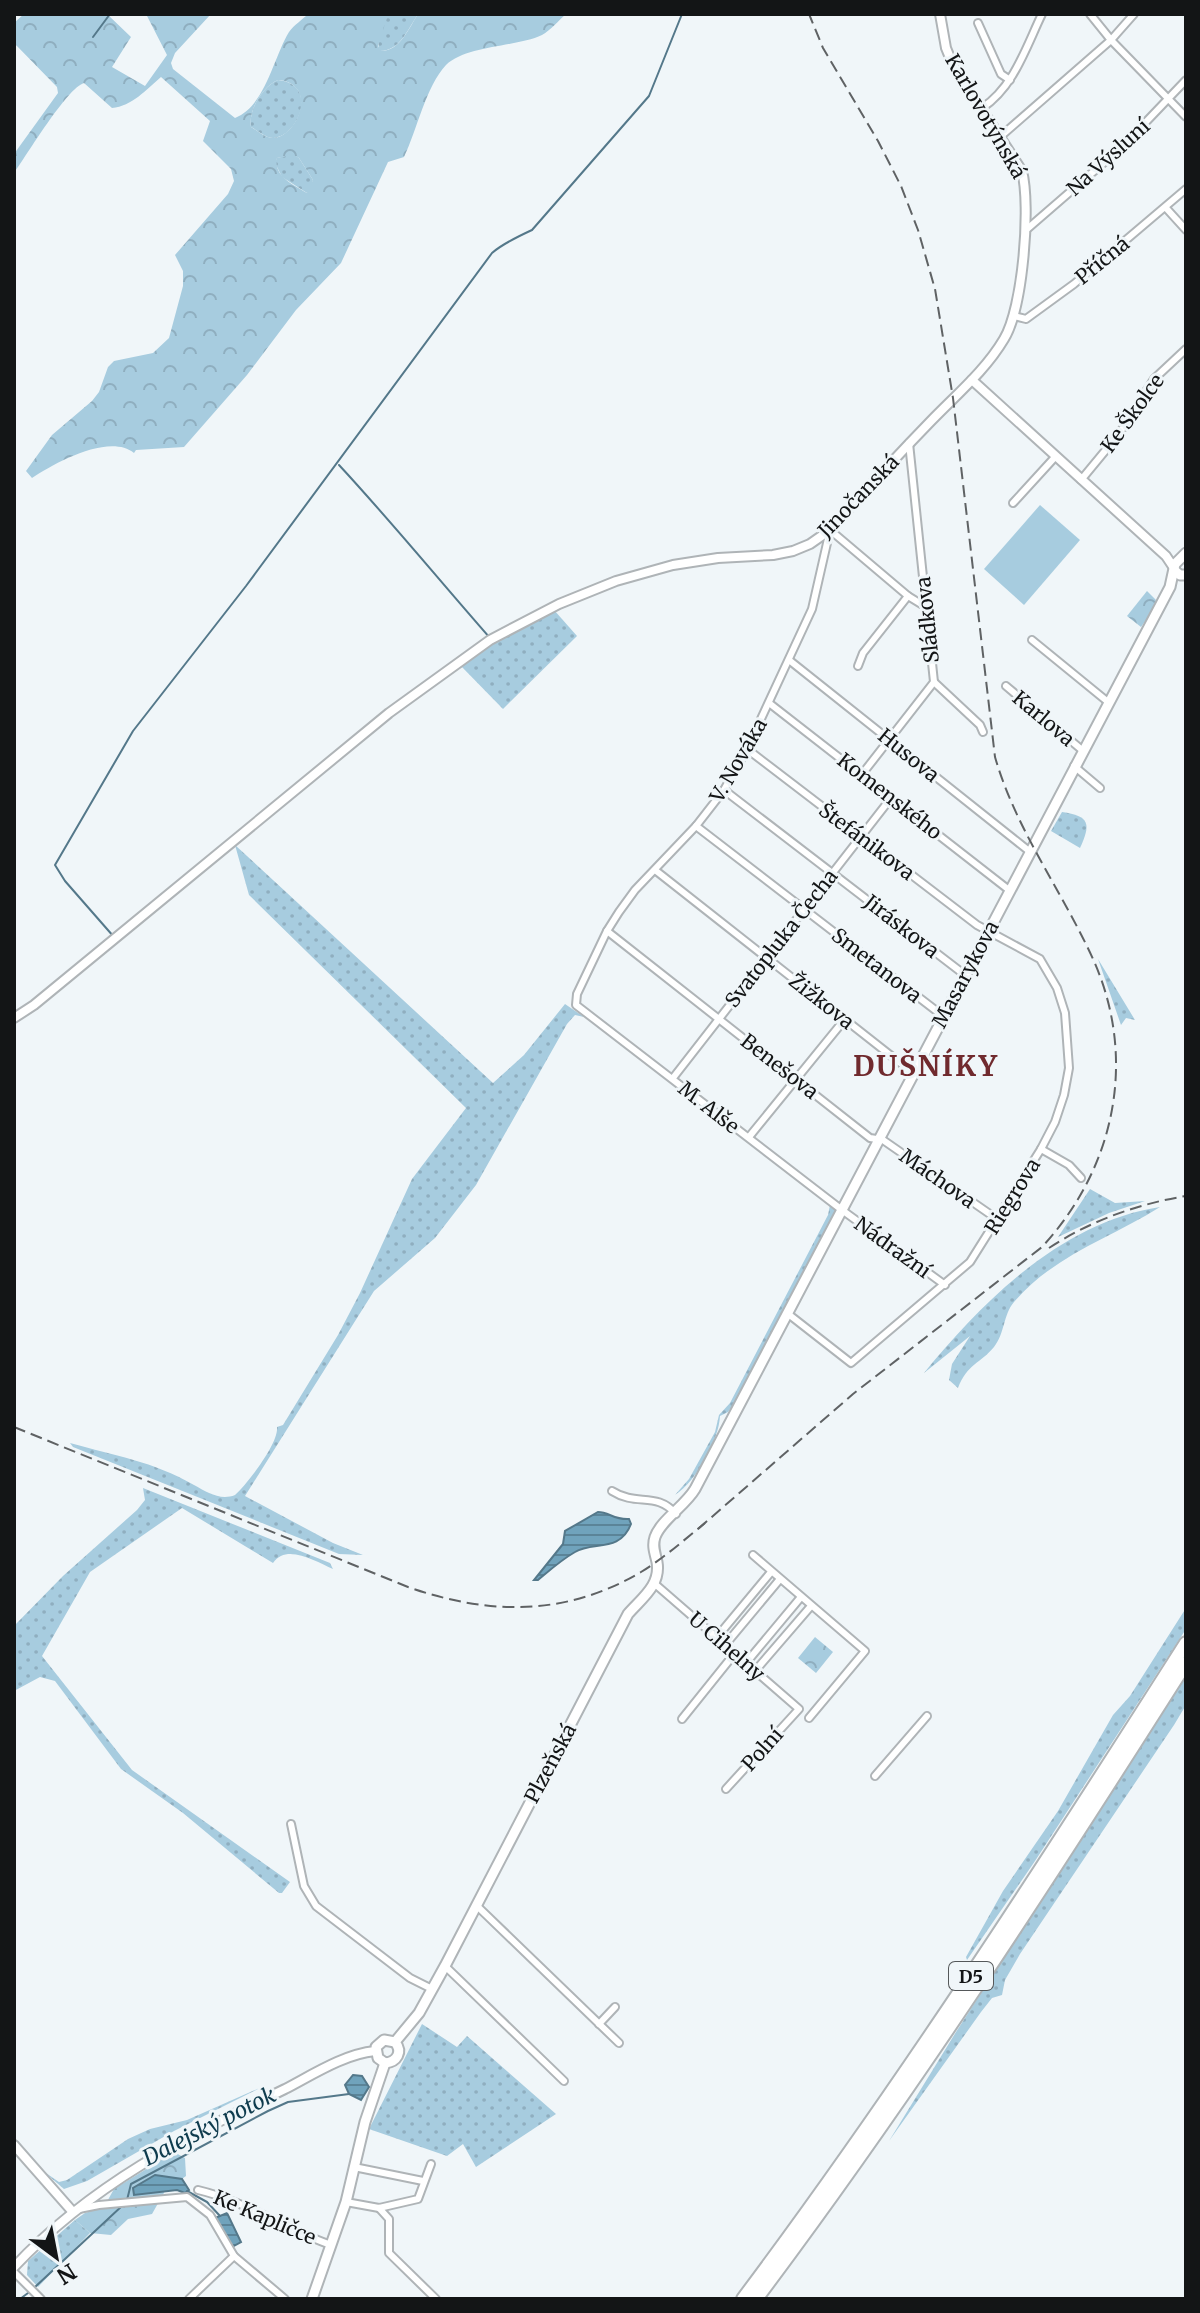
<svg xmlns="http://www.w3.org/2000/svg" width="1200" height="2313" viewBox="0 0 1200 2313" font-family="Merriweather,serif">
<style>
.grass{fill:url(#grass-dots)}
.forest{fill:url(#forest-crowns);fill-rule:evenodd}
.pitch{fill:#a7ccdf}
.water{fill:url(#water-rules);stroke:#54788a;stroke-width:2}
.lines{fill:none;stroke-linecap:round;stroke-linejoin:round}
.stream{stroke:#54788a;stroke-width:2}
.minor-casing{stroke:#afb4b7;stroke-width:10}
.tertiary-casing{stroke:#afb4b7;stroke-width:12}
.secondary-casing{stroke:#afb4b7;stroke-width:13}
.motorway-casing{stroke:#afb4b7;stroke-width:16}
.minor{stroke:#fff;stroke-width:6}
.tertiary{stroke:#fff;stroke-width:8}
.secondary{stroke:#fff;stroke-width:9}
.motorway{stroke:#fff;stroke-width:12}
.rail{stroke:#5f6264;stroke-width:2;stroke-dasharray:12 6;stroke-linecap:butt}
.labels{text-anchor:middle;dominant-baseline:central;stroke-width:6;stroke-linejoin:round;paint-order:stroke}
.shield{fill:#f0f6f9;stroke:#55585a;stroke-width:2}
.shield-label{font-size:18px;font-weight:bold;fill:#131516}
.street-label{font-size:20px;fill:#131516;stroke:#f0f6f9}
.water-label{font-size:22px;font-style:italic;fill:#0e3b4d;stroke:#f0f6f9}
.district-label{font-size:28px;font-weight:bold;letter-spacing:2px;fill:#702a2e;stroke:#f0f6f9}
</style>
<defs>
<pattern id="grass-dots" width="8" height="8" patternUnits="userSpaceOnUse" patternTransform="scale(2)"><rect width="8" height="8" fill="#a7ccdf"/><path d="M2 2h.1M6 6h.1" fill="none" stroke="#8faebf" stroke-width="1.8" stroke-linecap="round"/></pattern>
<pattern id="forest-crowns" width="20" height="18" patternUnits="userSpaceOnUse" patternTransform="scale(2)"><rect width="20" height="18" fill="#a7ccdf"/><path d="M2 6a3 3 0 1 1 6 0M12 15a3 3 0 1 1 6 0" fill="none" stroke="#8faebf"/></pattern>
<pattern id="water-rules" width="6" height="5" patternUnits="userSpaceOnUse" patternTransform="scale(2)"><rect width="6" height="5" fill="#70a3bc"/><path d="M0 2.5h6" fill="none" stroke="#5b8498"/></pattern>
</defs>
<rect width="100%" height="100%" fill="#f0f6f9"/>
<g class="grass">
<path d="M388 14H418C408 29 400 51 380 51 375 40 383 25 388 14Z"/>
<path d="M278 80C319 84 299 135 274 138 267 139 257 130 251 127 248 110 263 86 278 80Z"/>
<path d="M293 154 299 158 313 180 310 192 307 193 282 177 275 163 277 158Z"/>
<path d="M554 610 577 636 503 709 460 665 508 633Z"/>
<path d="M1062 812C1090 816 1091 824 1080 848L1051 831Z"/>
<path d="M235 845 493 1083 524 1055 565 1004 584 1017 575 1015 567 1024 476 1185 435 1238 374 1291 245 1496 333 1543 363 1555 339 1554 73 1447 70 1443C116 1456 152 1461 194 1485 207 1492 220 1501 235 1495 248 1483 279 1443 277 1427L283 1425 338 1335 360 1293 412 1179 466 1108 249 895Z"/>
<path d="M1098 959 1135 1020 1126 1018 1121 1025Z"/>
<path d="M1090 1189 1115 1203 1145 1201 1109 1213 1058 1237Z"/>
<path d="M830 1205 837 1209 736 1401 728 1412 720 1416C719 1439 697 1481 675 1495L689 1479 715 1432 719 1415 730 1403 828 1215Z"/>
<path d="M1160 1207C1111 1238 1054 1255 1014 1302 1003 1315 1005 1333 994 1347 981 1363 967 1364 958 1388L949 1380 952 1364 970 1336 924 1373C984 1300 1062 1222 1160 1207Z"/>
<path d="M143 1488 330 1563 333 1569C316 1562 287 1543 273 1563L182 1508 90 1572 42 1656 132 1770 290 1882 282 1893H279L183 1813 121 1769 55 1681 40 1677 14 1691V1626L63 1576 137 1510 145 1500Z"/>
<path d="M1186 1608V1629L1035 1861 967 1960 966 1957 1003 1891 1058 1811 1113 1715 1130 1696Z"/>
<path d="M1186 1674V1705L1174 1725 1020 1954 1005 1980 1002 1995 992 1998 981 2012 889 2141 956 2032Z"/>
<path d="M422 2024 457 2047 467 2036 556 2114 476 2167 463 2144 447 2156 369 2129Z"/>
<path d="M264 2086 174 2131 87 2181 64 2189 43 2171 59 2182 67 2180 128 2139 150 2129 187 2120Z"/>
<path d="M75 2220 90 2233 38 2287 27 2275 28 2261Z"/>
</g>
<g class="forest">
<path d="M24 14H107L131 37 112 67 145 86 167 55 146 14H211L175 53 171 63 173 69 235 118C265 107 274 56 289 32 294 25 302 20 308 14H388L378 46 381 51C400 51 409 28 418 14H566C558 21 551 30 542 35 517 47 467 45 446 65 426 86 417 130 404 157L388 162 341 263 296 310 247 375 184 447 136 450 134 453C109 433 55 463 32 478L26 471 52 435 92 401 99 392 108 367 114 361 153 353 169 338 183 286V271L175 255 228 194 234 181 231 169 203 141 210 121 161 77C146 90 132 106 112 108L84 83C67 88 27 155 14 173V154L58 93 57 87 15 44 14 23ZM278 80C318 83 299 135 274 138 266 139 257 130 251 127 248 110 263 86 278 80ZM293 155 299 158 313 180 307 193C294 185 273 176 277 158Z"/>
<path d="M1147 591 1156 600 1149 616 1141 627 1127 616Z"/>
<path d="M815 1637 833 1652 816 1673 798 1658Z"/>
<path d="M174 2152 185 2158 186 2176 165 2191 152 2214 128 2219 111 2235 90 2233 75 2220 85 2213 104 2207 114 2189Z"/>
</g>
<path class="pitch" d="M1040 505 1080 540 1024 605 984 569Z"/>
<g class="water">
<path d="M598 1512C609 1512 614 1520 629 1519L631 1524C620 1553 593 1541 575 1552 561 1560 550 1570 538 1580H534L563 1544 565 1531Z"/>
<path d="M353 2075 362 2076 369 2087 361 2100 349 2094 345 2085Z"/>
<path d="M155 2175 182 2179 189 2190 185 2193 177 2190 134 2195 133 2188Z"/>
<path d="M227 2213 241 2242 232 2247 215 2218Z"/>
</g>
<g class="lines">
<g class="stream">
<path d="M93 37 110 14"/>
<path d="M339 465C391 521 439 580 490 638"/>
<path d="M114 937 65 881 55 865 133 731 246 586 492 253C502 244 519 236 532 230L649 96 682 14"/>
<path d="M187 2191 207 2202 220 2216"/>
<path d="M127 2200 131 2184 268 2111 288 2102 349 2094"/>
<path d="M35 2287 123 2205"/>
<path d="M20 2299 28 2293"/>
</g>
<defs>
<g id="minor">
<path d="M1090 14 1111 40 1186 117"/>
<path d="M978 23 1001 74 1010 80"/>
<path d="M982 108C1014 87 1026 47 1042 14"/>
<path d="M1001 136 1111 40 1134 14"/>
<path d="M1166 208 1186 230"/>
<path d="M1026 230 1123 146 1186 80"/>
<path d="M1014 316 1026 319 1074 284 1186 189"/>
<path d="M1081 480 1119 434 1154 379 1186 349"/>
<path d="M1013 503 1056 456"/>
<path d="M926 607 908 596 830 530 812 609 747 749 724 790 696 826 635 890 619 912 607 931 577 994 576 1005 842 1210 945 1285"/>
<path d="M1032 640 1108 702"/>
<path d="M789 660 1029 851"/>
<path d="M858 666 863 653 908 596"/>
<path d="M934 682 980 725 983 732"/>
<path d="M1006 686 1082 750"/>
<path d="M769 703 1009 890"/>
<path d="M747 749 977 925 1040 959 1057 988 1065 1013 1069 1068 1064 1095 1055 1122 1041 1149 970 1262 851 1363 787 1313"/>
<path d="M1074 766 1100 788"/>
<path d="M863 773 934 682 909 443"/>
<path d="M724 790 965 975"/>
<path d="M696 826 943 1016"/>
<path d="M655 870 913 1073"/>
<path d="M607 931 870 1138 883 1140 997 1219"/>
<path d="M673 1078 891 798"/>
<path d="M749 1137 845 1019"/>
<path d="M1041 1149 1069 1165 1081 1178"/>
<path d="M612 1491C637 1507 656 1491 676 1514"/>
<path d="M753 1555 865 1651 809 1718"/>
<path d="M655 1584 799 1709 726 1789"/>
<path d="M717 1637 771 1572"/>
<path d="M725 1645 780 1579"/>
<path d="M746 1663 801 1597"/>
<path d="M755 1671 811 1606"/>
<path d="M682 1719 735 1653"/>
<path d="M875 1776 927 1716"/>
<path d="M291 1824 304 1886 316 1906 410 1978 432 1989"/>
<path d="M476 1905 619 2043"/>
<path d="M445 1966 564 2081"/>
<path d="M599 2024 615 2007"/>
<path d="M354 2167 423 2181"/>
<path d="M198 2190C245 2201 285 2229 331 2245"/>
<path d="M346 2202 379 2208 418 2199 431 2164"/>
<path d="M379 2208 389 2219V2253L436 2299"/>
<path d="M79 2209 99 2205 187 2197 210 2215 234 2256 285 2299"/>
<path d="M14 2272 41 2299"/>
<path d="M189 2299 234 2256"/>
</g>
<g id="tertiary">
<path d="M972 380 1166 556 1174 568"/>
<path d="M14 1018 34 1005 389 713 490 640 559 604 616 581 673 565 718 558 773 555 793 551 810 544 830 530C863 493 896 457 930 422 956 395 985 371 1004 339 1023 308 1031 206 1022 171L953 65 946 48 940 14"/>
<path d="M14 2145 72 2211"/>
<path d="M14 2267C92 2184 184 2138 285 2089 312 2075 344 2054 375 2051"/>
</g>
<g id="secondary">
<path d="M1175 571 1180 575H1186"/>
<path d="M395 2042 419 2013 445 1966 628 1614C642 1598 661 1585 657 1562 655 1553 652 1546 655 1537 661 1520 685 1506 695 1489L1170 587 1175 564 1186 553"/>
<path d="M385 2063 378 2058 376 2047 384 2040 395 2042"/>
<path d="M385 2063C397 2062 403 2052 395 2042"/>
<path d="M312 2299 346 2202 365 2122 385 2063"/>
</g>
<g id="motorway">
<path d="M743 2299C901 2088 1044 1866 1186 1643"/>
<path d="M756 2299C910 2094 1049 1879 1186 1663"/>
</g>
</defs>
<use href="#minor" class="minor-casing"/>
<use href="#tertiary" class="tertiary-casing"/>
<use href="#secondary" class="secondary-casing"/>
<use href="#motorway" class="motorway-casing"/>
<use href="#minor" class="minor"/>
<use href="#tertiary" class="tertiary"/>
<use href="#secondary" class="secondary"/>
<use href="#motorway" class="motorway"/>
<g class="rail">
<path d="M1049 1248C1090 1221 1137 1204 1186 1196"/>
<path d="M14 1427 408 1587C488 1615 565 1617 641 1572 664 1558 684 1540 705 1523"/>
<path d="M698 1529 853 1394 1042 1247C1115 1168 1138 1059 1093 959 1062 891 1016 830 995 757L953 398 935 289 918 230 901 186 878 141 823 48 809 14"/>
</g>
</g>
<g class="labels">
<rect class="shield" x="949" y="1962" width="44" height="28" rx="6"/>
<g class="shield-label">
<text x="971" y="1976">D5</text>
</g>
<g class="street-label">
<text transform="translate(986 116) rotate(60)">Karlovotýnská</text>
<text transform="translate(1108 157) rotate(-42)">Na Výsluní</text>
<text transform="translate(1102 260) rotate(-39)">Příčná</text>
<text transform="translate(1132 413) rotate(-54)">Ke Školce</text>
<text transform="translate(858 496) rotate(-46)">Jinočanská</text>
<text transform="translate(927 620) rotate(-96)">Sládkova</text>
<text transform="translate(1044 718) rotate(40)">Karlova</text>
<text transform="translate(909 755) rotate(39)">Husova</text>
<text transform="translate(738 760) rotate(-60)">V. Nováka</text>
<text transform="translate(890 796) rotate(38)">Komenského</text>
<text transform="translate(867 841) rotate(37)">Štefánikova</text>
<text transform="translate(902 926) rotate(38)">Jiráskova</text>
<text transform="translate(781 938) rotate(-52)">Svatopluka Čecha</text>
<text transform="translate(877 965) rotate(38)">Smetanova</text>
<text transform="translate(965 974) rotate(-62)">Masarykova</text>
<text transform="translate(822 1001) rotate(38)">Žižkova</text>
<text transform="translate(780 1066) rotate(38)">Benešova</text>
<text transform="translate(709 1107) rotate(38)">M. Alše</text>
<text transform="translate(938 1178) rotate(35)">Máchova</text>
<text transform="translate(1012 1196) rotate(-58)">Riegrova</text>
<text transform="translate(893 1247) rotate(36)">Nádražní</text>
<text transform="translate(727 1646) rotate(41)">U Cihelny</text>
<text transform="translate(762 1749) rotate(-48)">Polní</text>
<text transform="translate(550 1763) rotate(-62)">Plzeňská</text>
<text transform="translate(265 2217) rotate(23)">Ke Kapličce</text>
</g>
<g class="water-label">
<text transform="translate(209 2126) rotate(-27)">Dalejský potok</text>
</g>
<g class="district-label">
<text x="926" y="1066">DUŠNÍKY</text>
</g>
</g>
<rect width="1200" height="2313" fill="none" stroke="#131516" stroke-width="32"/>
<g transform="translate(56 2257) rotate(148)" stroke="#f0f6f9" stroke-width="6" paint-order="stroke">
<path d="M0-6L14 30L0 20L-14 30Z" fill="#131516"/>
<text y="-12" font-size="22" font-weight="bold" text-anchor="middle" fill="#131516">N</text>
</g>
</svg>
